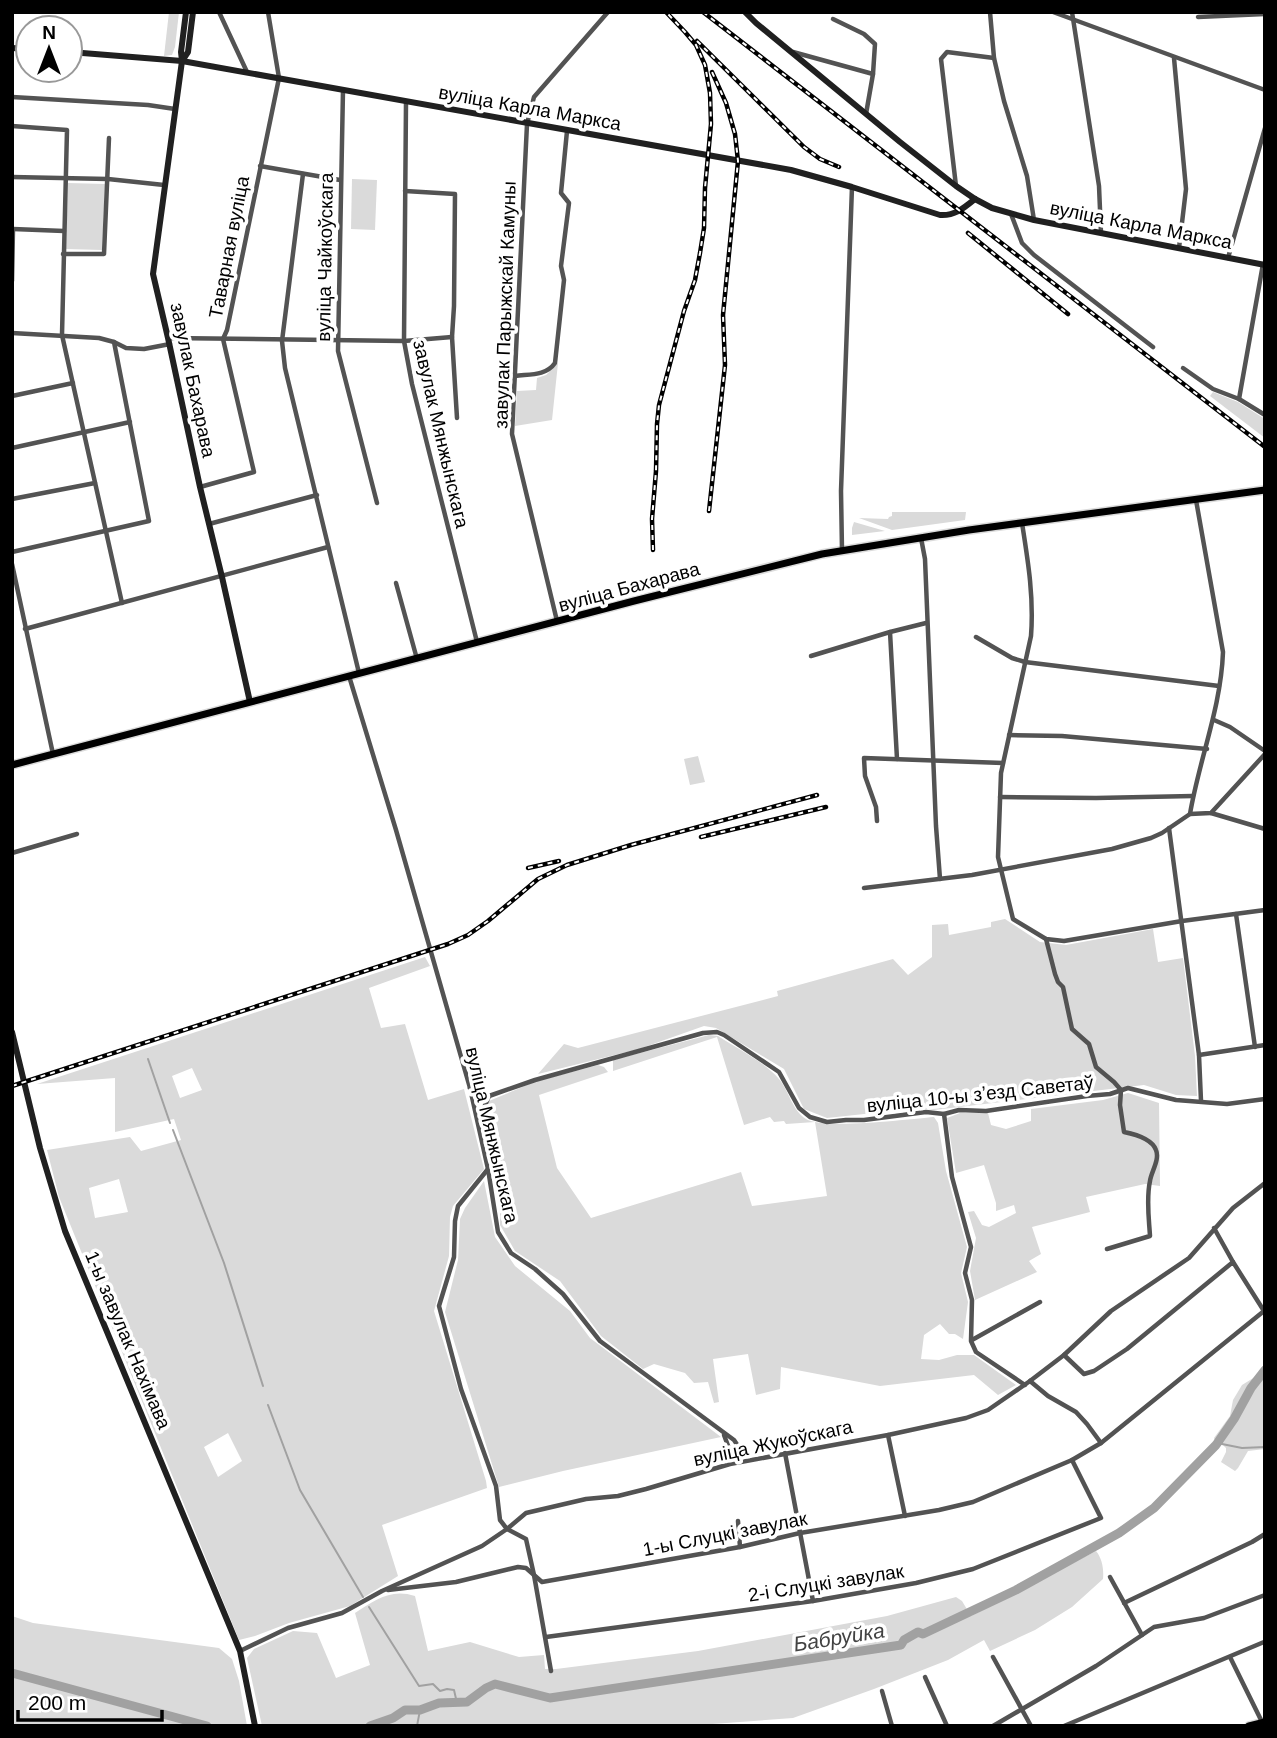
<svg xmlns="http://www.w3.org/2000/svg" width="1277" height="1738" viewBox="0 0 1277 1738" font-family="Helvetica,sans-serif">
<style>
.green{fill:#dadada;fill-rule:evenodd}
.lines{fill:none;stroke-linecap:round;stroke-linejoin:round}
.stream{stroke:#a1a1a1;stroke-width:2}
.river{stroke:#a1a1a1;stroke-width:9}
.primary-casing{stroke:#dbdbdb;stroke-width:10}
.street{stroke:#535353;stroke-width:4.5}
.secondary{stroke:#202020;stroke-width:6}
.primary{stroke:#000;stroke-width:7}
.rail-casing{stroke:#000;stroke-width:4.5}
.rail{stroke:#fff;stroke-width:2;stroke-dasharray:5;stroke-linecap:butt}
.labels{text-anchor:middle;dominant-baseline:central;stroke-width:7;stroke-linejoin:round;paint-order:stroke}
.street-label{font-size:19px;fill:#000;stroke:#fff}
.water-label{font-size:21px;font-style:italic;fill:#424242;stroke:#fff}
</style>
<rect width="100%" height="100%" fill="#fff"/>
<g class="green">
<path d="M169 12H179L175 47 172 55 164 56Z"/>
<path d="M352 179 377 180 375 230 351 229Z"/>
<path d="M68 183 105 184 102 250 66 249Z"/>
<path d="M558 363 552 420 515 426 517 391 536 390 537 378 546 375Z"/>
<path d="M1213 392 1238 402 1265 419V438L1210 396Z"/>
<path d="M892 512H966L965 520 892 530 859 518 888 519 889 517 892 516Z"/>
<path d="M854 522 885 531 852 535V528Z"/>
<path d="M698 756 705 782 690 785 684 759Z"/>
<path d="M1005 919 1040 942 1066 945 1153 929 1158 962 1183 958 1195 1056 1197 1096 1176 1095 1144 1085 934 1110 920 1108 827 1118 804 1109 784 1069 716 1028 704 1026 639 1049 538 1074 564 1044 578 1048 778 996 777 991 893 959 908 975 932 957V925L948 924 949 935 991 927V922Z"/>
<path d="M425 957 430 966 369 988 381 1028 405 1024 428 1100 464 1089 484 1169 453 1206 450 1217 449 1256 434 1311 486 1481 487 1488 382 1525 398 1576 350 1606 289 1623 255 1636 239 1640 59 1197 47 1150 130 1137 141 1151 181 1140 174 1119 115 1132V1078L37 1084ZM192 1068 202 1090 180 1098 172 1076ZM119 1179 128 1212 95 1218 89 1188ZM228 1433 242 1461 218 1477 204 1447Z"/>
<path d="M709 1035 718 1036C738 1049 763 1061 779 1079 789 1091 792 1110 806 1119 824 1130 909 1119 934 1117L938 1123 946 1171 967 1247 961 1273 968 1302 963 1339 955 1334H949L940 1324 924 1335 921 1359 939 1360 957 1355H974L1016 1385 998 1395 974 1375 880 1386 781 1367 780 1389 756 1395 748 1354 713 1359 719 1402 714 1403 708 1382 694 1383 685 1373 654 1364 643 1369 601 1336 560 1281 515 1251 500 1225V1201L481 1116 489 1101 534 1082 598 1065 604 1067 608 1072 539 1095 557 1168 591 1218 741 1172 752 1206 827 1196 815 1122 786 1124 784 1121 774 1122 770 1117 744 1125 717 1037 613 1071V1060Z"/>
<path d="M1128 1093 1159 1103 1160 1186 1145 1184 1086 1197 1090 1212 1032 1227 1041 1254 1029 1261 1037 1272 975 1300 970 1271 976 1238 968 1212 974 1211 982 1225 989 1227 1016 1213 1014 1205 996 1211V1203L984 1165 956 1173 947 1118 960 1113H988L991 1125 1006 1129 1031 1121V1109L1103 1100Z"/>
<path d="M484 1181 495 1237 515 1266 570 1311 590 1338 721 1437 563 1471 499 1487 445 1312 458 1260 460 1219 465 1208Z"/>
<path d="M1265 1364V1449L1248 1451 1238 1468 1235 1471 1221 1462 1226 1452V1448L1223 1445H1216L1214 1438 1230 1416 1233 1400 1242 1385 1255 1377Z"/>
<path d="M1096 1551C1102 1558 1104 1569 1103 1579L1072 1607 1035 1630 990 1651 984 1640 948 1660 874 1689 793 1718 685 1726H262L247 1658 254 1649 293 1631 317 1633 336 1678 370 1665 355 1613C375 1600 391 1588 415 1596L428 1651 470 1642 519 1657 544 1655 545 1669H556L698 1651 887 1616 956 1597 962 1601 971 1616Z"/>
<path d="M12 1616 33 1623 219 1648 232 1659 239 1681 247 1726H12Z"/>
</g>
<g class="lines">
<g class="stream">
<path d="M148 1059 170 1123"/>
<path d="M173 1130 224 1263 263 1386"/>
<path d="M268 1405 300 1490 363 1597"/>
<path d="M1217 1443 1242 1448 1265 1447"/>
<path d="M369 1607 419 1686 433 1684 440 1691 447 1689 454 1690 457 1703"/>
<path d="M417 1726 420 1710"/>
</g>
<g class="river">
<path d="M12 1673 207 1726"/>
<path d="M370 1726 393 1718 405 1710H420L439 1703 467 1702 486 1688 495 1684 550 1698 901 1645 904 1640 918 1632 923 1634 1016 1590 1119 1533 1154 1508 1216 1445 1234 1419 1251 1388 1265 1370"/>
</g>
<defs>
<g id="primary">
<path d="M12 765 634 601 822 554 969 530 1265 490"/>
<path d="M1249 1726 1265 1722"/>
</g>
</defs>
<use href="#primary" class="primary-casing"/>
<g class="street">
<path d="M219 12 247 72"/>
<path d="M990 12 994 58 1004 101 1027 176 1034 220"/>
<path d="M1053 12 1265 90"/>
<path d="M1072 12 1099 186 1101 233"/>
<path d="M1198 17 1265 14"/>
<path d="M833 19 864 34 875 44 873 74 866 114"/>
<path d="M793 52 873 74"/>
<path d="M1174 58 1186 189 1179 248"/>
<path d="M343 90 338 351 377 503"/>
<path d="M12 97 148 105 175 109"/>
<path d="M406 102 404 341 412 384 477 642"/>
<path d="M12 126 67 130 62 335 122 603"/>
<path d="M260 166 340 180"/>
<path d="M303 174 282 341 285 368 359 673"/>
<path d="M12 177 108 179 164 185"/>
<path d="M956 186 941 59 947 52 994 58"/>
<path d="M405 191 455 194 454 306 452 337 457 418"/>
<path d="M1011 214 1022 243 1034 255 1153 347"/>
<path d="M13 229 64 231"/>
<path d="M63 254H104L109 138"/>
<path d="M1228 258 1265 128"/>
<path d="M12 281 13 229"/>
<path d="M12 333 99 338 114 342 126 348 144 349 170 344"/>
<path d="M168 338 404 341 452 337"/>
<path d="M1183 368 1213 389 1239 399 1265 415"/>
<path d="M515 376C529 374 546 376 555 363L564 280 561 266 569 203 561 193 567 131"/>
<path d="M12 396 73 383"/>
<path d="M1239 399 1263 264"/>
<path d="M12 448 130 422"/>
<path d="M200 487 254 472 223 339 227 330 279 78 268 12"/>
<path d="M12 499 95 483"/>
<path d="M1022 523C1028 561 1034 597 1031 636L1001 773 998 857 1013 919 1046 939 1064 941 1182 921 1265 910"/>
<path d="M209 524 317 495"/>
<path d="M921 538 925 559 936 826 940 879"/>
<path d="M842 550 841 491 852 187"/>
<path d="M12 552 149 521 114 342"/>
<path d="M12 564 53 754"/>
<path d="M396 583 417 659"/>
<path d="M557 621 512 434 527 124 534 97 608 12"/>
<path d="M25 629 328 547"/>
<path d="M890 632 897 759"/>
<path d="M976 637 1012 658 1025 662 1219 686"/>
<path d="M811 656 890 632 926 623"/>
<path d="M349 676 396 830 470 1088 488 1169 498 1232 511 1253 535 1269 563 1294 600 1341 734 1440 740 1449 743 1461"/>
<path d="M1214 720 1230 727 1265 751"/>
<path d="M1009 735 1062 736 1207 749"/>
<path d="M1000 797 1096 798 1193 796"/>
<path d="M1211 813 1265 829"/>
<path d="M1190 814C1199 760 1221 708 1223 652L1196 500"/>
<path d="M877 821 876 807 865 776 864 758 1003 763"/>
<path d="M1169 828 1199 1055 1201 1101"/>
<path d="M12 853 77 834"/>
<path d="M864 888 972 875 1112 849 1151 838 1162 833 1190 814 1211 813 1265 754"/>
<path d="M1236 914 1255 1047"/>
<path d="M1046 939 1055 974 1058 982 1063 987 1072 1029 1089 1044 1096 1067 1114 1082 1121 1090 1120 1105 1124 1132C1134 1134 1152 1139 1156 1150 1160 1160 1151 1172 1150 1181 1146 1199 1149 1219 1150 1236L1107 1249"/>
<path d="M1199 1055 1265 1045"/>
<path d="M470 1088 479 1094 489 1096 535 1080 703 1033 717 1032 724 1035 779 1072 799 1108 810 1117 827 1122 846 1120H864L926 1112 944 1114 959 1110 986 1111 1087 1096 1110 1094 1128 1088 1176 1100 1189 1101 1227 1104 1265 1099"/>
<path d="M944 1114 952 1177 971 1247 965 1273 972 1300 971 1341 976 1352 1025 1385"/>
<path d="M477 1116 483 1110 489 1096"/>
<path d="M488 1169 458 1206 455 1221 454 1257 439 1306 461 1389 496 1486 500 1520 507 1529 526 1539 534 1575 551 1671"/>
<path d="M1214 1228 1233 1262"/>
<path d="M972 1340 1040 1302"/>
<path d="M1064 1355 1084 1374 1094 1371 1127 1349 1233 1262 1264 1311"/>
<path d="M1030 1381 1048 1396 1076 1412 1087 1424 1101 1443"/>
<path d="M724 1435 730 1451V1463"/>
<path d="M888 1435 905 1516"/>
<path d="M785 1453 813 1601"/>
<path d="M738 1521 740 1547"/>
<path d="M1110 1577 1142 1635"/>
<path d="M388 1590 456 1582 518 1567 526 1568 542 1582 740 1547 800 1533 939 1510 973 1502 1072 1460 1101 1443 1264 1311"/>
<path d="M1124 1603 1252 1542 1265 1534"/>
<path d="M546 1637 813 1601 916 1583 973 1569 1101 1518 1072 1460"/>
<path d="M240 1651 288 1628 342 1613 382 1591 482 1546 507 1529 526 1513 586 1499 618 1496 646 1489 730 1464 888 1435 966 1418 988 1410 1030 1381 1064 1355 1111 1311 1189 1258 1233 1208 1265 1183"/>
<path d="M993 1657 1031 1726"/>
<path d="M1230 1657 1262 1722"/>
<path d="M925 1677 947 1726"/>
<path d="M882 1691 892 1726"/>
<path d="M993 1726 1096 1666 1154 1627 1204 1618 1265 1595"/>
<path d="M1064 1726 1264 1642"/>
</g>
<g class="secondary">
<path d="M186 12 181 52 182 61 153 274 168 338 200 487 222 577 250 702"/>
<path d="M745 12 756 23 900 142 956 186 975 199 992 208 1034 220 1265 265"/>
<path d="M12 48 28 49"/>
<path d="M70 52 182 61 791 170 852 187 940 215C955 216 964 208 975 199"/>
<path d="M182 61 188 52 193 12"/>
<path d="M12 1032 40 1148 65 1231 240 1651 255 1726"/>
</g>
<use href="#primary" class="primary"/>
<defs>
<g id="rail">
<path d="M703 12 1265 447"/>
<path d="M697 41 804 147 820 159 839 167"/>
<path d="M968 233 1068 314"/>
<path d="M709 511 725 365 723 315 738 161 735 134 726 103 712 72"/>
<path d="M653 550 652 519 656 471 657 424 659 405 684 311 695 280 700 253 704 228 705 188 711 124 710 93 705 65 696 45 685 32 666 12"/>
<path d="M701 837 826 807"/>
<path d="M528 868 559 861"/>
<path d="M12 1086 448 944 468 935 488 921 538 879 567 865 631 845 817 795"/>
</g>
</defs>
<use href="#rail" class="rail-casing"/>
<use href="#rail" class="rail"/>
</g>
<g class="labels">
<g class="street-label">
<text transform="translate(530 108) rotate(10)">вуліца Карла Маркса</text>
<text transform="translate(1141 225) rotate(11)">вуліца Карла Маркса</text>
<text transform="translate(229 247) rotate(-79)">Таварная вуліца</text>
<text transform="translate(325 257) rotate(-89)">вуліца Чайкоўскага</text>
<text transform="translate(505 305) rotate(-88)">завулак Парыжскай Камуны</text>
<text transform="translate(193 380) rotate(78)">завулак Бахарава</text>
<text transform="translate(441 434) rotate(77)">завулак Мянжынскага</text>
<text transform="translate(629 587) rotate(-15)">вуліца Бахарава</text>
<text transform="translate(980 1094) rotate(-6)">вуліца 10-ы зʼезд Саветаў</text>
<text transform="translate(492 1135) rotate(77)">вуліца Мянжынскага</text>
<text transform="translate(128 1340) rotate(67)">1-ы завулак Нахімава</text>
<text transform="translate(773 1443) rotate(-12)">вуліца Жукоўскага</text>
<text transform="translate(725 1534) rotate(-11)">1-ы Слуцкі завулак</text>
<text transform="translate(826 1583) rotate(-9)">2-і Слуцкі завулак</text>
</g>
<g class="water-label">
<text transform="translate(839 1637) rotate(-9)">Бабруйка</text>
</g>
</g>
<rect width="1277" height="1738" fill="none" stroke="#000000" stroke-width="28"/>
<g transform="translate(49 49)"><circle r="33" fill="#ffffff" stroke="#999999" stroke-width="2"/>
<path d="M0-5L12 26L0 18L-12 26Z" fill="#000000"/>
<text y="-10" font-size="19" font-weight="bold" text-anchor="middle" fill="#000000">N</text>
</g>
<path d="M18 1710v10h144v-10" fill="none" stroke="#000000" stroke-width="3.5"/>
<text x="28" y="1710" font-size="21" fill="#000000" stroke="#ffffff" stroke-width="5" paint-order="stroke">200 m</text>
</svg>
